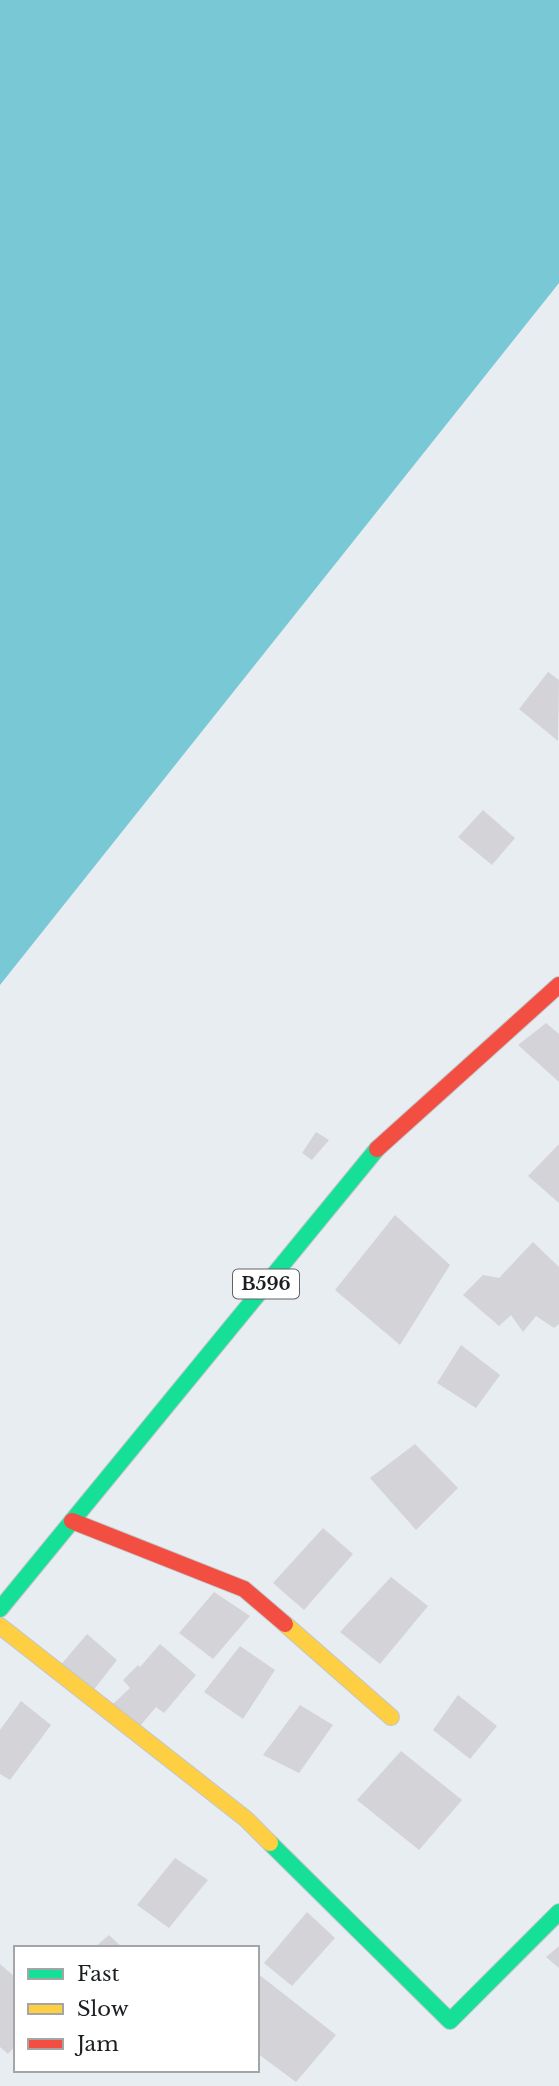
<svg xmlns="http://www.w3.org/2000/svg" width="559" height="2086" viewBox="0 0 559 2086" font-family="'Libre Baskerville',serif">
<style>
.water{fill:#79c8d5}
.building{fill:#d4d4d8}
.lines{fill:none;stroke-linecap:round;stroke-linejoin:round}
.fast-casing{stroke:#c3c6ca;stroke-width:18}
.slow-casing{stroke:#c3c6ca;stroke-width:18}
.jam-casing{stroke:#c3c6ca;stroke-width:18}
.fast{stroke:#16e098;stroke-width:16}
.slow{stroke:#ffcf43;stroke-width:16}
.jam{stroke:#f24e42;stroke-width:16}
.labels{text-anchor:middle;dominant-baseline:central;stroke-width:7;stroke-linejoin:round;paint-order:stroke}
.shield{fill:#fff;stroke:#606264;stroke-width:2}
.shield-label{font-size:18px;font-weight:bold;fill:#1c1f21}
</style>
<rect width="100%" height="100%" fill="#e8edf2"/>
<path class="water" d="M0 0H559V283L0 985Z"/>
<g class="building">
<path d="M548 672 559 680 558 741 519 709Z"/>
<path d="M483 810 515 838 492 865 458 837Z"/>
<path d="M546 1023 559 1034V1082L518 1045Z"/>
<path d="M316 1132 329 1140 312 1160 302 1153Z"/>
<path d="M559 1144V1203L528 1176Z"/>
<path d="M395 1215 450 1265 400 1345 335 1290Z"/>
<path d="M533 1242 559 1267V1324L554 1328 536 1316 523 1332 511 1315 499 1326 463 1295 483 1275 499 1278Z"/>
<path d="M461 1345 500 1375 476 1408 437 1383Z"/>
<path d="M415 1444 458 1488 416 1530 370 1478Z"/>
<path d="M323 1528 353 1554 304 1610 273 1583Z"/>
<path d="M391 1577 428 1606 380 1664 340 1632Z"/>
<path d="M214 1592 250 1616 213 1659 179 1633Z"/>
<path d="M87 1634 117 1660 92 1692 59 1667Z"/>
<path d="M160 1644 196 1675 164 1713 156 1707 140 1726 113 1704 130 1688 123 1680 138 1665 140 1667Z"/>
<path d="M240 1646 275 1670 243 1719 204 1692Z"/>
<path d="M458 1695 497 1726 470 1759 433 1730Z"/>
<path d="M21 1701 51 1725 10 1780 0 1774V1730Z"/>
<path d="M300 1705 333 1725 299 1773 263 1755Z"/>
<path d="M401 1751 462 1800 419 1850 357 1800Z"/>
<path d="M175 1858 208 1880 169 1928 137 1905Z"/>
<path d="M307 1912 335 1938 292 1986 264 1963Z"/>
<path d="M109 1935 123 1948H94Z"/>
<path d="M559 1946V1968L546 1957Z"/>
<path d="M0 1964 16 1978V2045L8 2054 0 2047Z"/>
<path d="M257 1973 336 2035 296 2082 257 2053Z"/>
</g>
<g class="lines">
<defs>
<g id="fast">
<path d="M0 1609 377 1149"/>
<path d="M270 1843 450 2021 559 1912"/>
</g>
<g id="slow">
<path d="M285 1624 391 1717"/>
<path d="M0 1626 246 1819 270 1843"/>
</g>
<g id="jam">
<path d="M377 1149 559 985"/>
<path d="M72 1521 244 1589 285 1624"/>
</g>
</defs>
<use href="#fast" class="fast-casing"/>
<use href="#slow" class="slow-casing"/>
<use href="#jam" class="jam-casing"/>
<use href="#fast" class="fast"/>
<use href="#slow" class="slow"/>
<use href="#jam" class="jam"/>
</g>
<g class="labels">
<rect class="shield" x="233" y="1269.5" width="66" height="29" rx="5"/>
<g class="shield-label">
<text x="266" y="1284">B596</text>
</g>
</g>
<rect x="14" y="1946" width="245" height="126" fill="#ffffff" stroke="#a4a5a6" stroke-width="2"/>
<rect x="28" y="1969" width="35" height="10" fill="#16e098" stroke="#a4a5a6" stroke-width="2"/>
<text x="77" y="1981" font-size="21" fill="#1c1f21">Fast</text>
<rect x="28" y="2004" width="35" height="10" fill="#ffcf43" stroke="#a4a5a6" stroke-width="2"/>
<text x="77" y="2016" font-size="21" fill="#1c1f21">Slow</text>
<rect x="28" y="2039" width="35" height="10" fill="#f24e42" stroke="#a4a5a6" stroke-width="2"/>
<text x="77" y="2051" font-size="21" fill="#1c1f21">Jam</text>
</svg>
